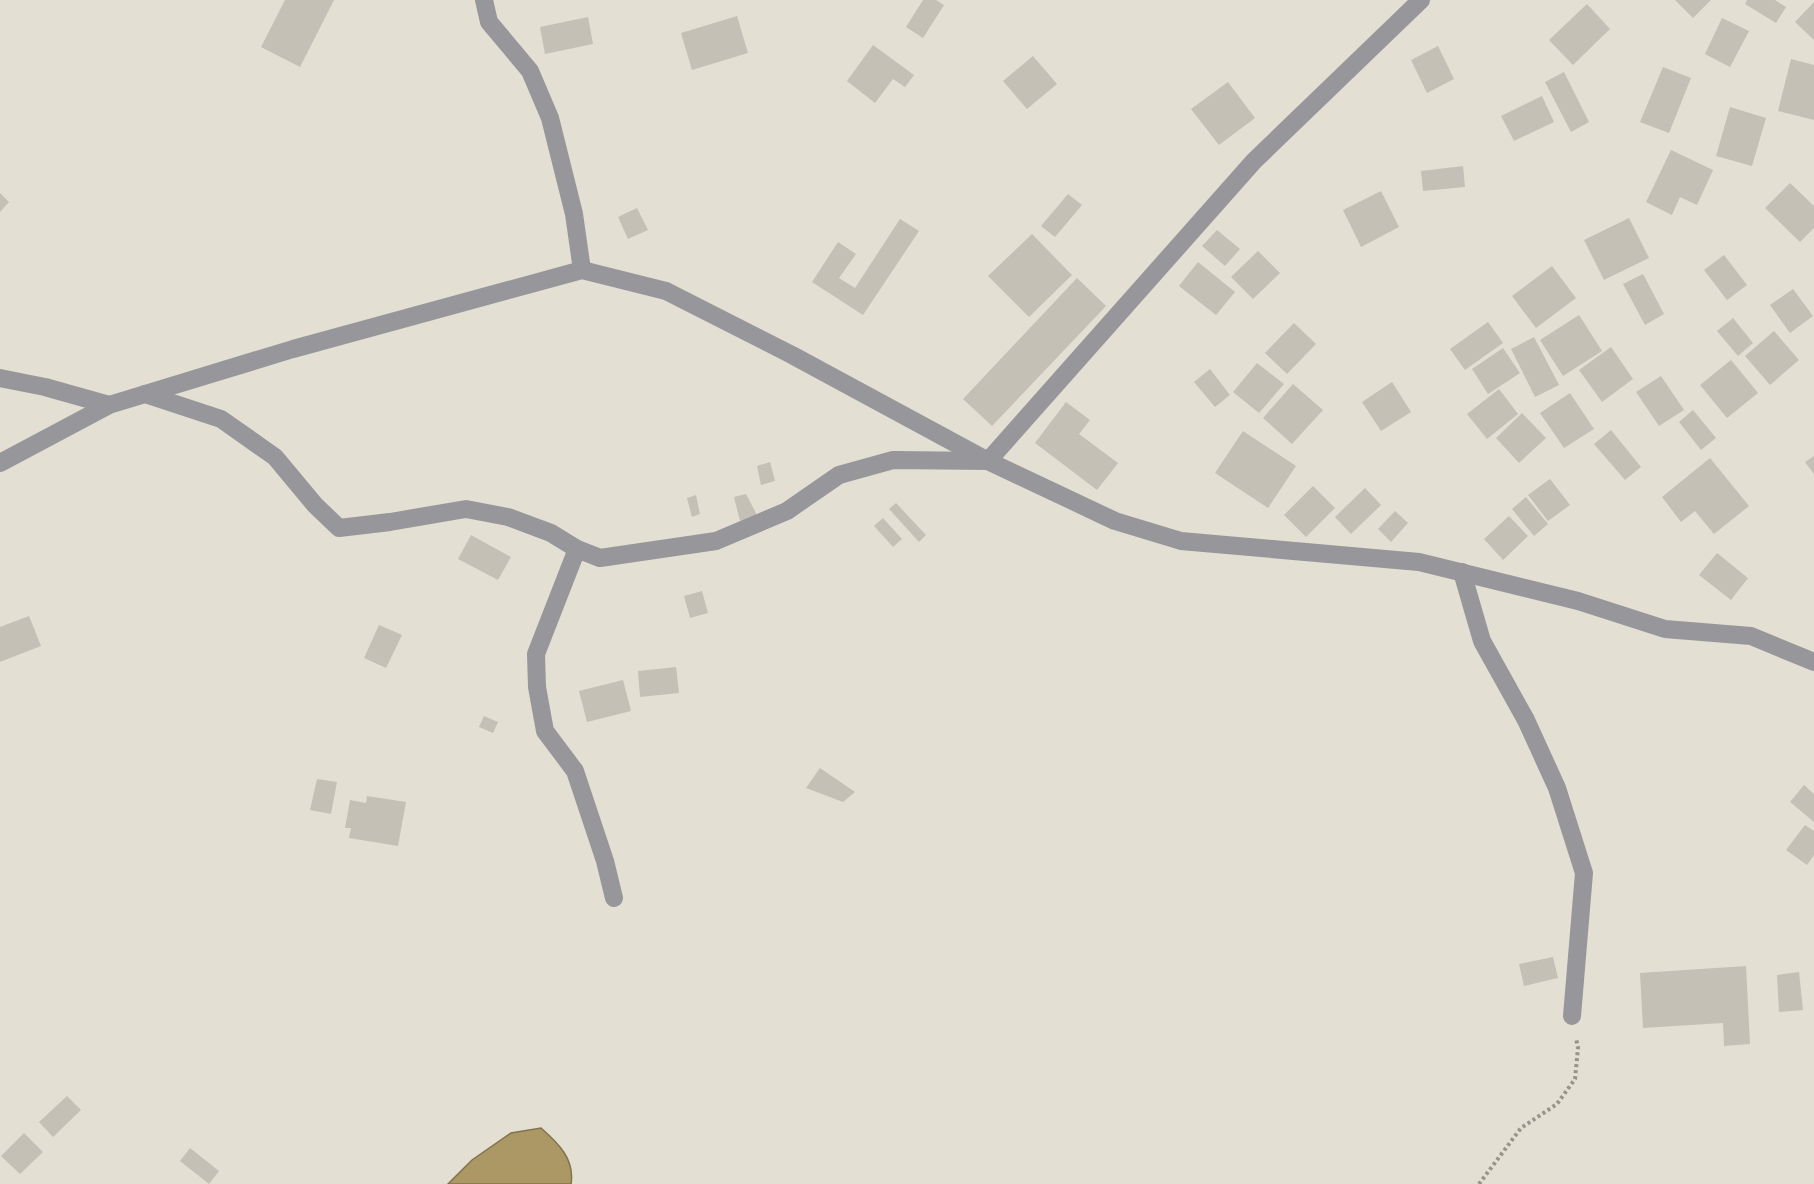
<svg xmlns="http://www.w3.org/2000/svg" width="1814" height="1184" viewBox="0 0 1814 1184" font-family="Poppins,sans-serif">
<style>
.water{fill:#ac9864;stroke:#81734d;stroke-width:1.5}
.building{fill:#c4c0b5}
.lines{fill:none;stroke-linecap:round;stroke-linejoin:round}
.path{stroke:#97948b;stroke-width:4;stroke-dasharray:3 3;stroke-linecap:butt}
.minor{stroke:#97969b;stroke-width:18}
</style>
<rect width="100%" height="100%" fill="#e3dfd3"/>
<path class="water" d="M541 1128C558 1143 575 1159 571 1184H448L472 1160 511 1133Z"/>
<g class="building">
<path d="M285 0H334L300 67 261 47Z"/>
<path d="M923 0H936L944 5 923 38 906 27Z"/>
<path d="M1675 0H1711L1693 18Z"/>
<path d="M1747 0H1775L1786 7 1776 23 1745 4Z"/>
<path d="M1814 2V40L1795 22Z"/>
<path d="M1587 4 1610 29 1573 65 1549 40Z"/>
<path d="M737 16 748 53 692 70 681 33Z"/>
<path d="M588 17 593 44 545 54 540 27Z"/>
<path d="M1722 18 1749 31 1730 67 1705 54Z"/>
<path d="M873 45 914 75 905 87 893 79 875 103 847 81Z"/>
<path d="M1438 46 1454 79 1427 93 1411 60Z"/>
<path d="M1033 56 1057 84 1027 109 1003 81Z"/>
<path d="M1791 59 1814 65V120L1778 111Z"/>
<path d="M1663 67 1691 78 1669 133 1640 122Z"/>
<path d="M1564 72 1589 122 1571 132 1545 82Z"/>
<path d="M1228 82 1255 118 1219 145 1191 109Z"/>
<path d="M1542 96 1554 122 1514 141 1501 116Z"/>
<path d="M1730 107 1766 118 1752 166 1716 156Z"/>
<path d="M1671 150 1713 170 1697 205 1680 197 1672 215 1646 202Z"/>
<path d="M1463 166 1465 187 1423 191 1421 171Z"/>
<path d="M1790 183 1814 206V228L1800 242 1765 208Z"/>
<path d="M1381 191 1399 227 1361 247 1343 210Z"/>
<path d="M0 193 9 202 0 212Z"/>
<path d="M1068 194 1082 205 1055 237 1041 226Z"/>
<path d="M637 208 648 230 628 239 618 217Z"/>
<path d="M1629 218 1649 258 1604 280 1584 240Z"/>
<path d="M900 219 919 231 863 315 812 282 838 242 856 254 839 278 855 288Z"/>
<path d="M1217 230 1240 249 1225 266 1202 246Z"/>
<path d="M1032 234 1072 275 1029 317 988 276Z"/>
<path d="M1258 251 1280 273 1253 299 1231 277Z"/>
<path d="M1724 255 1747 285 1727 300 1704 270Z"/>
<path d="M1198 262 1235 292 1216 315 1179 286Z"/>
<path d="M1552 266 1576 298 1536 328 1512 296Z"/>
<path d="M1643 274 1664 314 1645 325 1623 284Z"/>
<path d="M1077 278 1106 306 992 426 963 399Z"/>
<path d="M1793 289 1813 316 1790 333 1770 305Z"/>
<path d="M1579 315 1602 351 1563 376 1540 340Z"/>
<path d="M1733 318 1753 343 1738 356 1717 331Z"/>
<path d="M1488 322 1503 343 1465 370 1450 349Z"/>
<path d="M1294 323 1316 344 1287 374 1265 353Z"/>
<path d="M1774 331 1799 360 1770 385 1745 356Z"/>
<path d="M1534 337 1559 385 1535 397 1511 349Z"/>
<path d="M1611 347 1633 379 1602 402 1579 370Z"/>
<path d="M1503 348 1520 373 1488 394 1472 369Z"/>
<path d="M1731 360 1758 393 1727 418 1700 385Z"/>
<path d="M1257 363 1284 384 1259 413 1233 392Z"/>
<path d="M1210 369 1230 395 1215 407 1194 382Z"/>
<path d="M1661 376 1684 410 1659 426 1636 392Z"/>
<path d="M1392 382 1411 412 1381 431 1362 402Z"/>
<path d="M1293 384 1323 410 1292 444 1263 418Z"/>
<path d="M1499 389 1518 414 1487 439 1467 414Z"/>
<path d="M1570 393 1594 429 1564 448 1540 413Z"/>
<path d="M1066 402 1090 420 1079 434 1118 463 1097 490 1035 443Z"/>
<path d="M1693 410 1716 438 1701 450 1679 422Z"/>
<path d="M1522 413 1546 438 1519 463 1496 438Z"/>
<path d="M1611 430 1641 467 1625 480 1594 444Z"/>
<path d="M1243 431 1296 466 1268 508 1215 473Z"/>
<path d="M1814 456V474L1805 462Z"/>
<path d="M1710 458 1749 506 1714 534 1695 511 1681 522 1662 497Z"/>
<path d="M770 462 775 481 761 485 757 466Z"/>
<path d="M1550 479 1570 505 1548 521 1528 495Z"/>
<path d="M1313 486 1335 508 1306 537 1284 515Z"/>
<path d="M1365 488 1381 505 1351 534 1335 517Z"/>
<path d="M746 494 757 515 740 521 734 497Z"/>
<path d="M696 495 700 514 692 517 687 498Z"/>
<path d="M1526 497 1548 524 1534 536 1512 509Z"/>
<path d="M896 503 926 535 919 542 889 509Z"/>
<path d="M1395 511 1408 523 1391 542 1378 529Z"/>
<path d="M1509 516 1528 536 1503 560 1484 539Z"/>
<path d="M883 518 902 539 893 547 874 526Z"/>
<path d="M471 535 511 557 498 580 458 559Z"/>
<path d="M1717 553 1748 578 1731 600 1699 575Z"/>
<path d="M702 591 708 613 690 618 684 596Z"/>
<path d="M29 616 41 646 0 662V627Z"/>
<path d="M379 625 402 635 386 668 364 658Z"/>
<path d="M676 667 679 693 640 697 638 671Z"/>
<path d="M623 680 631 711 587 722 579 691Z"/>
<path d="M484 716 498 722 493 733 479 727Z"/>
<path d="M820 768 855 792 843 802 806 788Z"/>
<path d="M317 779 337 782 331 814 310 810Z"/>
<path d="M1804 785 1814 794V822L1790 802Z"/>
<path d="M367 796 406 802 398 846 349 838 351 828H345L350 800 366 803Z"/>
<path d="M1805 825 1814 831V855L1807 865 1786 850Z"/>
<path d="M1553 957 1558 978 1524 986 1519 964Z"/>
<path d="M1746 966 1750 1044 1724 1046 1723 1023 1643 1028 1640 973Z"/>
<path d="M1799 972 1803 1010 1779 1012 1777 975Z"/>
<path d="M67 1096 81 1110 53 1137 39 1122Z"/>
<path d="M24 1133 43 1152 20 1174 1 1156Z"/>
<path d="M190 1148 219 1171 209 1184 180 1161Z"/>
</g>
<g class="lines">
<path class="path" d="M1479 1184 1521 1128 1557 1104 1575 1079 1578 1048 1576 1038"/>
<g class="minor">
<path d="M484 0 489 22 530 71 550 118 574 214 582 270"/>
<path d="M0 378 45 387 109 405"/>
<path d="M145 394 221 419 275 457 315 505 339 528 390 522 466 509 508 517 551 533 577 549 600 558 716 541 787 511 839 475 893 460 988 461 1254 161 1421 0"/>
<path d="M0 463 109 405 293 349 582 270 666 291 792 355 988 461 1115 521 1181 541 1419 562 1578 601 1665 629 1751 636 1814 662"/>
<path d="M577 549 536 654 537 687 545 731 575 771 605 861 614 898"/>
<path d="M1462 572 1482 641 1526 720 1557 788 1584 873 1572 1016"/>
</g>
</g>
</svg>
